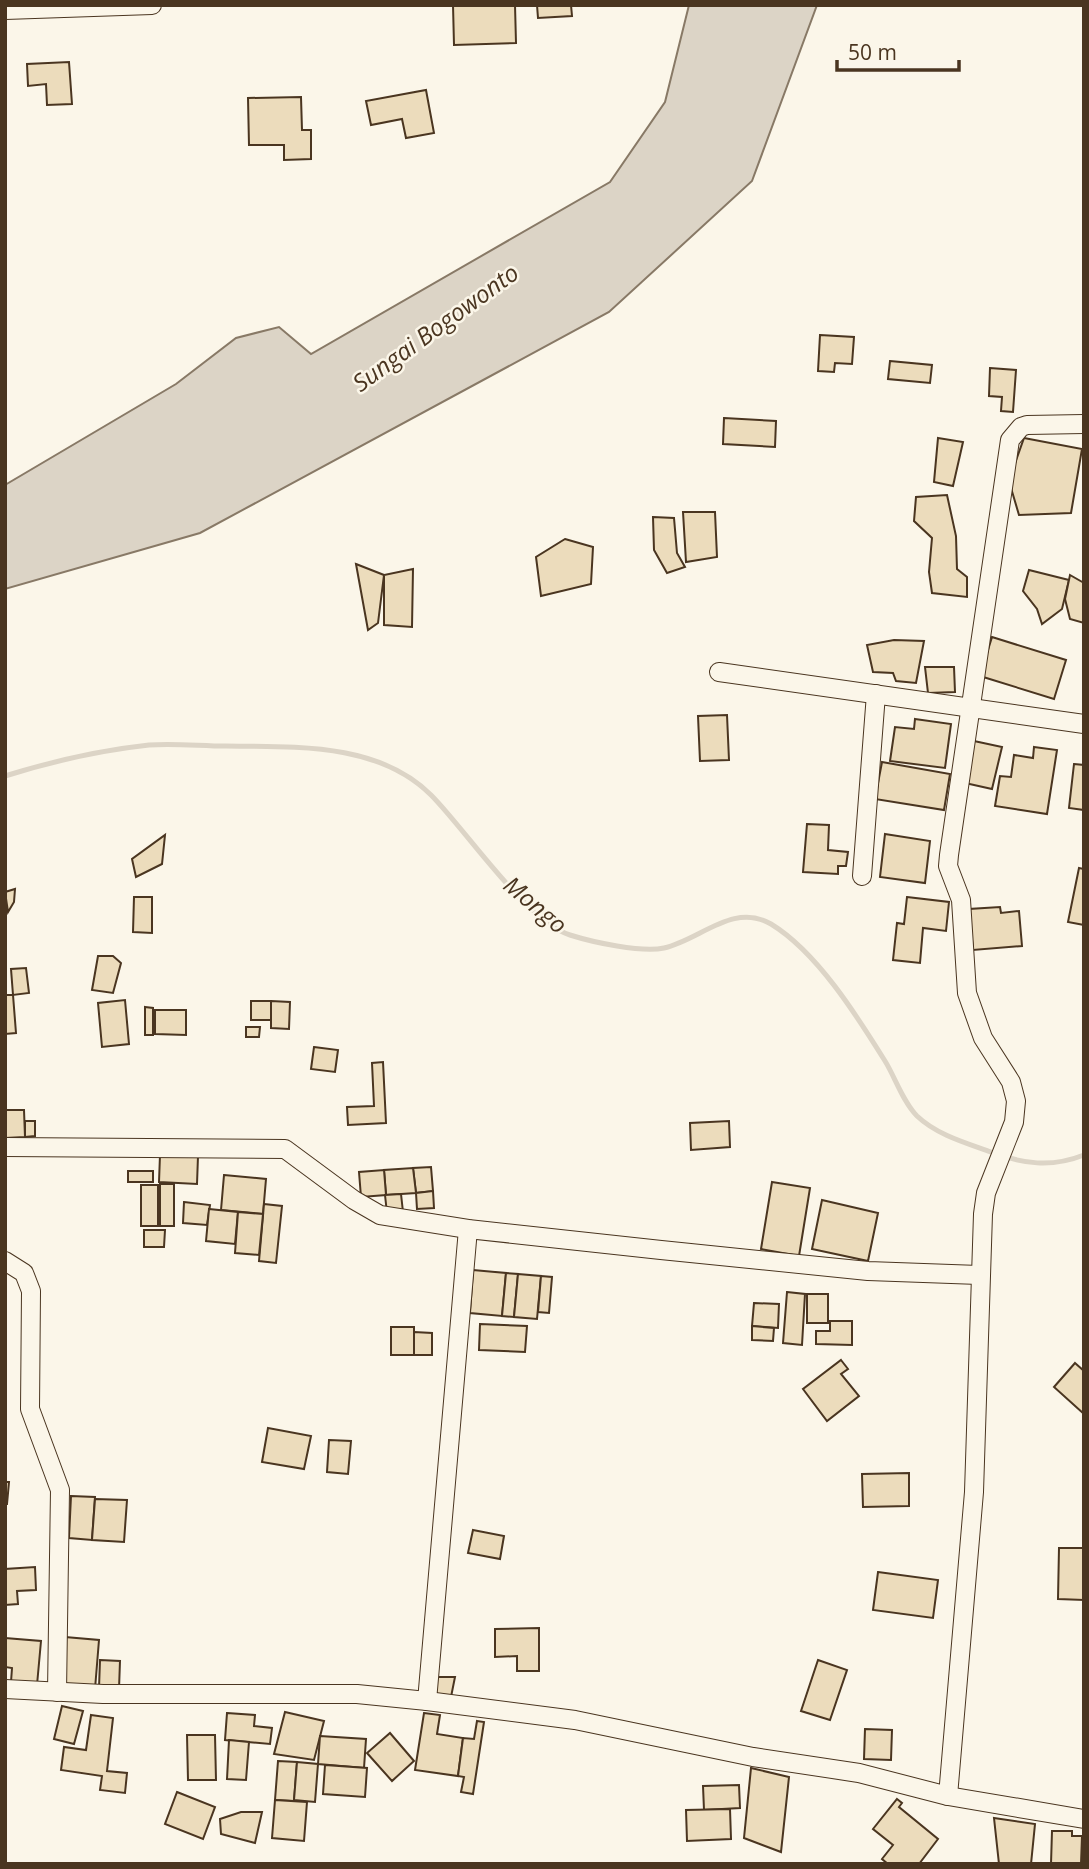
<svg xmlns="http://www.w3.org/2000/svg" width="1089" height="1869" viewBox="0 0 1089 1869" font-family="'Open Sans',sans-serif">
<style>
.water{fill:#dcd4c6;stroke:#887966;stroke-width:2}
.lines{fill:none;stroke-linecap:round;stroke-linejoin:round}
.stream{stroke:#dcd4c6;stroke-width:5}
.building{fill:#ecdcbc;stroke:#4a3520;stroke-width:2}
.minor-casing{stroke:#4a3520;stroke-width:20}
.minor{stroke:#fbf6e9;stroke-width:18}
.labels{text-anchor:middle;dominant-baseline:central;stroke-width:5;stroke-linejoin:round;paint-order:stroke}
.water-label{font-size:24px;font-style:italic;fill:#4a3520;stroke:#fbf6e9}
</style>
<rect width="100%" height="100%" fill="#fbf6e9"/>
<path class="water" d="M689 5H817L752 181 609 312 200 533 5 589V485L176 384 236 338 279 327 311 354 610 182 665 102Z"/>
<g class="lines">
<path class="stream" d="M5 776C50 762 102 750 149 745 174 743 201 746 226 746 294 747 378 742 431 795 466 830 526 921 570 935 592 942 642 953 664 948 700 940 733 902 771 924 817 952 857 1016 885 1061 895 1077 903 1102 917 1116 937 1135 966 1143 991 1152 1023 1164 1051 1168 1084 1155"/>
</g>
<g class="building">
<path d="M453 5H515L516 43 454 45Z"/>
<path d="M537 5H571L572 16 538 18Z"/>
<path d="M69 62 72 104 47 105 46 84 28 86 27 64Z"/>
<path d="M426 90 434 133 406 138 402 119 371 125 366 101Z"/>
<path d="M301 97 302 130H311V159L284 160V145H249L248 98Z"/>
<path d="M820 335 854 337 852 364 835 363 834 372 818 371Z"/>
<path d="M890 361 932 365 930 383 888 379Z"/>
<path d="M990 368 1016 370 1013 412 1001 411 1002 397 989 396Z"/>
<path d="M724 418 776 421 775 447 723 444Z"/>
<path d="M938 438 963 442 953 486 934 482Z"/>
<path d="M1024 438 1082 449 1071 513 1019 515 1011 488 1013 469Z"/>
<path d="M947 495 956 536 957 569 967 577V597L932 593 929 572 932 538 914 521 916 497Z"/>
<path d="M683 512H715L717 557 686 562Z"/>
<path d="M653 517 674 518 677 553 685 567 667 573 654 550Z"/>
<path d="M565 539 593 547 591 584 541 596 536 557Z"/>
<path d="M356 564 384 575 378 623 368 630Z"/>
<path d="M413 569 412 627 384 625V575Z"/>
<path d="M1029 570 1069 580 1062 609 1042 624 1037 609 1023 591Z"/>
<path d="M1070 575 1084 583V623L1070 619 1065 599Z"/>
<path d="M992 637 1066 660 1054 699 980 676Z"/>
<path d="M894 640 924 641 916 683 896 681 893 673 873 672 867 645Z"/>
<path d="M925 667H954L955 692 928 693Z"/>
<path d="M727 715 729 760 700 761 698 716Z"/>
<path d="M915 719 951 724 945 768 890 761 895 727 914 729Z"/>
<path d="M974 741 1002 747 992 789 965 783Z"/>
<path d="M1034 747 1057 750 1047 814 995 806 1000 776 1011 777 1014 755 1033 758Z"/>
<path d="M882 762 950 774 944 810 875 799Z"/>
<path d="M1074 764 1084 765V810L1069 808Z"/>
<path d="M807 824 829 825 828 850 848 852 846 866H838V874L803 872Z"/>
<path d="M885 834 930 841 925 883 880 877Z"/>
<path d="M165 835 162 864 136 877 132 859Z"/>
<path d="M1079 868 1084 869V925L1068 922Z"/>
<path d="M15 889 14 902 8 912 5 892Z"/>
<path d="M134 897H152V933L133 932Z"/>
<path d="M907 897 949 902 946 931 923 928 920 963 893 960 897 923 904 924Z"/>
<path d="M1000 907 1001 913 1019 911 1022 946 973 950 969 909Z"/>
<path d="M98 956H113L121 963 113 993 92 990Z"/>
<path d="M26 968 29 993 13 995 11 969Z"/>
<path d="M5 995H13L16 1033 5 1034Z"/>
<path d="M125 1000 129 1044 102 1047 98 1003Z"/>
<rect x="251" y="1001" width="20" height="19"/>
<path d="M271 1001 290 1002 289 1029 271 1028Z"/>
<path d="M145 1007 153 1008V1035H145Z"/>
<path d="M155 1010H186V1035L155 1034Z"/>
<path d="M246 1027H260L259 1037H246Z"/>
<path d="M314 1047 338 1050 335 1072 311 1069Z"/>
<path d="M383 1062 386 1123 348 1125 347 1107 374 1106 372 1063Z"/>
<path d="M5 1110H24L25 1137 5 1138Z"/>
<path d="M25 1121H35V1136L25 1137Z"/>
<path d="M729 1121 730 1147 691 1150 690 1123Z"/>
<path d="M160 1155 198 1156 197 1184 159 1182Z"/>
<path d="M431 1167 433 1191 416 1193 413 1168Z"/>
<path d="M413 1168 416 1193 386 1195 384 1170Z"/>
<path d="M384 1170 386 1195 361 1197 359 1172Z"/>
<rect x="128" y="1171" width="25" height="11"/>
<path d="M224 1175 266 1179 263 1214 221 1210Z"/>
<path d="M772 1182 810 1188 799 1256 761 1249Z"/>
<rect x="160" y="1184" width="14" height="42"/>
<rect x="141" y="1185" width="17" height="41"/>
<path d="M433 1191 434 1208 417 1209 416 1193Z"/>
<path d="M401 1194 403 1212 387 1213 385 1195Z"/>
<path d="M822 1200 878 1213 868 1261 812 1249Z"/>
<path d="M184 1202 210 1205 207 1225 183 1223Z"/>
<path d="M264 1204 282 1206 276 1263 259 1261Z"/>
<path d="M209 1209 238 1212 235 1244 206 1241Z"/>
<path d="M238 1212 263 1214 259 1255 235 1253Z"/>
<path d="M144 1230H165L164 1247H144Z"/>
<path d="M473 1270 506 1273 502 1316 470 1313Z"/>
<path d="M506 1273 518 1274 514 1317 502 1316Z"/>
<path d="M518 1274 541 1276 537 1319 514 1317Z"/>
<path d="M541 1276 552 1277 549 1313 538 1312Z"/>
<path d="M787 1292 805 1294 802 1345 783 1343Z"/>
<rect x="807" y="1294" width="21" height="29"/>
<path d="M754 1303 779 1304 778 1328 752 1326Z"/>
<path d="M830 1321H852V1345L816 1344V1331H830Z"/>
<path d="M480 1324 527 1326 525 1352 479 1350Z"/>
<path d="M752 1326 774 1328 773 1341 752 1340Z"/>
<rect x="391" y="1327" width="23" height="28"/>
<path d="M414 1332 432 1333V1355H414Z"/>
<path d="M841 1360 848 1369 841 1374 859 1396 827 1421 803 1389Z"/>
<path d="M1075 1363 1084 1371V1414L1054 1387Z"/>
<path d="M268 1428 311 1436 304 1469 262 1462Z"/>
<path d="M329 1440 351 1441 348 1474 327 1472Z"/>
<path d="M909 1473V1506L863 1507 862 1474Z"/>
<path d="M5 1482H9L7 1504H5Z"/>
<path d="M71 1496 95 1497 92 1540 69 1538Z"/>
<path d="M95 1499 127 1500 124 1542 92 1540Z"/>
<path d="M473 1530 504 1536 500 1559 468 1553Z"/>
<path d="M1059 1548H1084V1600L1058 1599Z"/>
<path d="M35 1567 36 1590 17 1591 18 1604 5 1605V1569Z"/>
<path d="M878 1572 938 1580 933 1618 873 1610Z"/>
<path d="M539 1628V1671H517V1656L495 1657V1629Z"/>
<path d="M65 1637 99 1640 95 1689 60 1686Z"/>
<path d="M5 1638 41 1641 37 1685 11 1682 12 1668 5 1667Z"/>
<path d="M100 1660 120 1661 119 1689 99 1688Z"/>
<path d="M818 1660 847 1670 830 1720 801 1711Z"/>
<path d="M436 1677H455L451 1697 432 1696Z"/>
<path d="M62 1706 83 1711 74 1744 54 1739Z"/>
<path d="M285 1712 324 1721 314 1760 274 1754Z"/>
<path d="M227 1713 255 1715 254 1726 272 1728 270 1744 225 1740Z"/>
<path d="M424 1713 440 1715 437 1734 463 1738 458 1776 415 1770Z"/>
<path d="M91 1715 113 1718 107 1771 127 1773 125 1793 100 1790 102 1776 61 1770 64 1747 86 1750Z"/>
<path d="M477 1721 484 1722 473 1794 461 1792 464 1777 458 1776 463 1738 474 1739Z"/>
<path d="M865 1729 892 1730 891 1760 864 1759Z"/>
<path d="M390 1733 414 1761 392 1781 367 1753Z"/>
<path d="M187 1735H215L216 1780H188Z"/>
<path d="M320 1736 366 1739 364 1768 318 1764Z"/>
<path d="M229 1740 249 1742 246 1780 227 1779Z"/>
<path d="M278 1761 297 1762 294 1801 275 1800Z"/>
<path d="M297 1762 318 1764 315 1802 294 1800Z"/>
<path d="M325 1765 367 1768 365 1797 323 1794Z"/>
<path d="M751 1768 789 1777 781 1852 744 1838Z"/>
<path d="M739 1785 740 1808 704 1810 703 1786Z"/>
<path d="M177 1792 215 1807 203 1839 165 1824Z"/>
<path d="M897 1799 902 1803 899 1807 938 1839 919 1864H888L882 1859 893 1845 873 1829Z"/>
<path d="M275 1800 307 1802 304 1841 272 1838Z"/>
<path d="M730 1809 731 1839 687 1841 686 1810Z"/>
<path d="M241 1812H262L255 1843 221 1834 220 1819Z"/>
<path d="M994 1818 1035 1824 1031 1864H999Z"/>
<path d="M1052 1831H1072V1836H1082L1081 1864H1051Z"/>
</g>
<g class="lines">
<defs>
<g id="minor">
<path d="M5 10 152 5"/>
<path d="M719 672 1084 724"/>
<path d="M862 876 876 694"/>
<path d="M5 1147 285 1149 354 1200 380 1215 468 1229 661 1250 868 1271 979 1275"/>
<path d="M5 1261 24 1273 31 1291 30 1409 60 1490 57 1692"/>
<path d="M5 1689 103 1694H357L427 1701 575 1720 753 1757 859 1773 948 1796 1084 1819"/>
<path d="M427 1701 468 1229"/>
<path d="M948 1796 974 1492 983 1214 986 1193 1014 1122 1016 1101 1011 1082 983 1038 967 993 961 900 948 866 949 855 1010 440 1021 427 1027 425 1084 424"/>
</g>
</defs>
<use href="#minor" class="minor-casing"/>
<use href="#minor" class="minor"/>
</g>
<g class="labels">
<g class="water-label">
<text transform="translate(435 327) rotate(-36)">Sungai Bogowonto</text>
<text transform="translate(536 904) rotate(40)">Mongo</text>
</g>
</g>
<rect width="1089" height="1869" fill="none" stroke="#4a3520" stroke-width="14"/>
<path d="M837 60v10h122v-10" fill="none" stroke="#4a3520" stroke-width="3.5"/>
<text x="848" y="60" font-size="21" fill="#4a3520" stroke="#fbf6e9" stroke-width="5" paint-order="stroke">50 m</text>
</svg>
